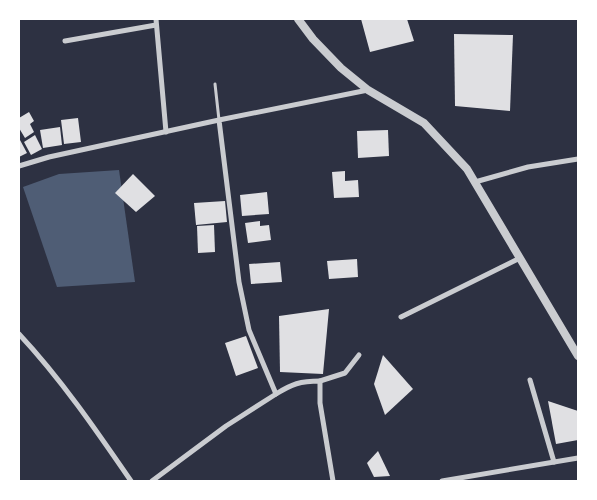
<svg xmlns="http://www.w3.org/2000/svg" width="597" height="500" viewBox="0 0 597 500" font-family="'Fira Sans Condensed',sans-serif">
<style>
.water{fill:#4f5d75}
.building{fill:#e0e0e3}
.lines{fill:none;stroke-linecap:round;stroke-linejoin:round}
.service{stroke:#caccd0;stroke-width:3}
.minor{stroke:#caccd0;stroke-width:5}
.tertiary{stroke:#caccd0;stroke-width:8}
</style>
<rect width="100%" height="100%" fill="#2d3142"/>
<path class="water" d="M119 170 135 282 57 287 23 187 59 174Z"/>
<g class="building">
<path d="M361 19H407L414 41 370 52Z"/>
<path d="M454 34 513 35 510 111 455 106Z"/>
<path d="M29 112 34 121 30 124 34 132 25 138 19 128V118Z"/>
<path d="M78 118 81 142 64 144 61 120Z"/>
<path d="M60 127 62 145 43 148 40 130Z"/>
<path d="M388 130 389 156 358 158 357 131Z"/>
<path d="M35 135 42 149 31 155 24 142Z"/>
<path d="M20 140 27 153 19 157V141Z"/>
<path d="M345 171V181L358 180 359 197 334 198 332 172Z"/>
<path d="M133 174 155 196 136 212 115 193Z"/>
<path d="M267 192 269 214 242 216 240 195Z"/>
<path d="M225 201 227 222 196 225 194 203Z"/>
<path d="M260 221V226L269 225 271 240 248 243 245 223Z"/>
<path d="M214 225 215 252 198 253 197 226Z"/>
<path d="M357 259 358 277 329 279 327 261Z"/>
<path d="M280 262 282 282 251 284 249 264Z"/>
<path d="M329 309 323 374 280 372 279 316Z"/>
<path d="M246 336 258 368 236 376 225 343Z"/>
<path d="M383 355 413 389 385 415 374 384Z"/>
<path d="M548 401 578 411V440L556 444Z"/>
<path d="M378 451 390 476 374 477 367 463Z"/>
</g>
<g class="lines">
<path class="service" d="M215 84 219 120"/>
<g class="minor">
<path d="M156 19 166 132"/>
<path d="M65 41 156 25"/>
<path d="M19 166 49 157 219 120"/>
<path d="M475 182 528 167 578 159"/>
<path d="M401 317 520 258"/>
<path d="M19 334C61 379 96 430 131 481"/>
<path d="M530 380 554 462"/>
<path d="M320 381 345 373 359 355"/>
<path d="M276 394C292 384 300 381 320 381V403L333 481"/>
<path d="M152 481 226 426 276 394 249 330 239 282 219 120 368 90"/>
<path d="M442 481 578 458"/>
</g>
<path class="tertiary" d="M298 19 313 39 341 68 368 90 424 123 467 169 578 356"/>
</g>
<rect width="597" height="500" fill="none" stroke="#ffffff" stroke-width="40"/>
</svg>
